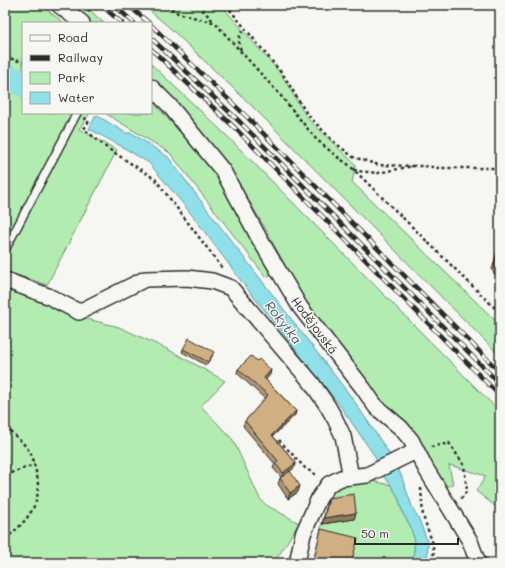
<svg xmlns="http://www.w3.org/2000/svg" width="505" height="568" viewBox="0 0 505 568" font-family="Mali,sans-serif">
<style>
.green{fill:#b3ecb1;stroke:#6f8c6e}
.water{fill:#8fe0e9;stroke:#67989d}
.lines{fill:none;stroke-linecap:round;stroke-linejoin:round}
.river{stroke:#8fe0e9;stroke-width:25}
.lane-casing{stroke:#2b2b2b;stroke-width:10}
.street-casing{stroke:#2b2b2b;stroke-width:18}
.path{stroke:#2b2b2b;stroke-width:2.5;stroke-dasharray:3 3;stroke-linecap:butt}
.lane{stroke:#f6f6f2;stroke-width:7}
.street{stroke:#f6f6f2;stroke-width:15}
.rail-casing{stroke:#2b2b2b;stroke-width:4.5}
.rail{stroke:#f6f6f2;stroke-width:3;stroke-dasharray:9;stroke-linecap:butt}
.wall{fill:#b39671;stroke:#2b2b2b}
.shaded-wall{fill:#927a5c;stroke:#2b2b2b}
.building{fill:#d0af83;stroke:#2b2b2b}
.labels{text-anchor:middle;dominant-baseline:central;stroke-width:3;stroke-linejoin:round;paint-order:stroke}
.street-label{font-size:12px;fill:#2b2b2b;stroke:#f6f6f2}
.water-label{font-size:13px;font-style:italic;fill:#44585a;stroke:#f6f6f2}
</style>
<rect width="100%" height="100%" fill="#f6f6f2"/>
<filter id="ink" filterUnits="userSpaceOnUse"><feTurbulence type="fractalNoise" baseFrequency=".025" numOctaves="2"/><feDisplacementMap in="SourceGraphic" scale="8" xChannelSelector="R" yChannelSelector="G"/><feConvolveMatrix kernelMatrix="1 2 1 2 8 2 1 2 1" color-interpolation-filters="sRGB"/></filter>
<g filter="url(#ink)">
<g class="green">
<path d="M5 5H41L64 23H23V113H90L79 129 117 150 47 285 5 271Z"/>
<path d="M66 5H84L104 23H89Z"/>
<path d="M143 5H221L281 74 307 118 356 165 352 182 500 325V356L254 108 170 28Z"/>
<path d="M151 64 227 136 500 412V510L476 491 486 476 449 465 453 485 441 488 415 441 327 333 301 296 266 230 228 165 176 101 151 79Z"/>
<path d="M151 100 217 173 276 272 266 277 170 153 105 113H151Z"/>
<path d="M5 282 75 316 119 327 132 333 169 350 225 381 201 406 233 440 260 499 266 505 299 523 274 563H5Z"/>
<path d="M372 481 391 485 398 497 403 514 410 525 415 541 413 560 414 563H356L354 562 355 560 346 557 320 533 322 524 354 519 351 500 327 504 329 489Z"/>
</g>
<path class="water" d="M96 115 126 133H132L168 157 219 225 352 398 393 459 402 477 403 481 413 509 418 517 428 543 427 563H414L413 560 415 541 410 525 403 514 398 497 391 485 384 477 374 455 338 403 242 282 189 211 149 163 121 146 89 129Z"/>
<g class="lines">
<path class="river" d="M5 76 23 84"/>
<defs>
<path id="lane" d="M5 250 77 113"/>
<g id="street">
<path d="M59 5 82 23"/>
<path d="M151 87 169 105 223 171 259 238 300 307 363 388 376 407 401 428 411 440 426 469 470 541 478 563"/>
<path d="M5 280 48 296 79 312 145 279 187 278 212 281 231 288 311 382 327 405 335 419 343 436 351 477"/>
<path d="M297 563 303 534 319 498 329 484 341 478 367 475 416 451"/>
</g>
</defs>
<use href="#lane" class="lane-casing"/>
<use href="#street" class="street-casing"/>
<g class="path">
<path d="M166 5 178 13 215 23 281 96 316 139 336 156 349 165 500 313"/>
<path d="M198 5 214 22"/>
<path d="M226 5 284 76 307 114 333 141 353 157 379 165 413 166"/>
<path d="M88 11 93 6"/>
<path d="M241 50C237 40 239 37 244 28"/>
<path d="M5 57 23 62"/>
<path d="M84 118 89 121 84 129 107 148 155 179 223 269"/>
<path d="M354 169 357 171 378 173 413 166H425L438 168H500"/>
<path d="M5 428 8 429C15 436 24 443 29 451 33 455 34 463 35 468 45 501 29 520 5 539"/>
<path d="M279 440 305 468 318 476"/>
<path d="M431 447 449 443 464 465 467 491 460 500"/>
<path d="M5 475 34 465"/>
<path d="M421 488 423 516 433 544 434 563"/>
</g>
<use href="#lane" class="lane"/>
<use href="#street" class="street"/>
<defs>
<g id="rail">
<path d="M101 5 122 23"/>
<path d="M114 5 134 23"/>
<path d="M128 5 149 23"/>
<path d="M151 25 248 118 500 372"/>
<path d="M151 38 241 123 500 384"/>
<path d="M151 49 235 128 500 396"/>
</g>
</defs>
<use href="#rail" class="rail-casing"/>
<use href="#rail" class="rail"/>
</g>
<g class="wall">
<path d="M500 240V277L495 275 492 270Z"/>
<path d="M183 349 213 355 206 365 182 352Z"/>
<path d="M238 369 270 375 265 379 296 411 295 415 273 436 296 463 295 467 288 473 298 492 288 499 278 484 280 478 281 477 273 468 275 464 243 426 245 421 265 399 237 373Z"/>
<path d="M329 498 356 513 354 519 322 524 327 504Z"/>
<path d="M321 529 352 560 351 563H313Z"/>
</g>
<g class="shaded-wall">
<path d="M271 370 270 375 263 383 264 378Z"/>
<path d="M296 411 295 415 270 439 272 435Z"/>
<path d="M296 463 295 467 282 478 283 473Z"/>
<path d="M300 486 298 492 288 499 290 493Z"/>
<path d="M356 513 354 519 322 524 324 518Z"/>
</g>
<g class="building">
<path d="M500 242V271L497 270 494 265Z"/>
<path d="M189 338 214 352 208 362 183 349Z"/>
<path d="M251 356 257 361 259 359 271 370 264 378 296 411 272 435 296 463 283 473 275 463 278 461 245 421 268 395 238 369Z"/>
<path d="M290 471 300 486 290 493 280 478Z"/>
<path d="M354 494 356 513 324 518 329 498Z"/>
<path d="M321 529 358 538 352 560 347 559V561H344V563L336 562V563H313Z"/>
</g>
</g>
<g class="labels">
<g class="street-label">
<text transform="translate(315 325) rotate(53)">Hodějovská</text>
</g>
<g class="water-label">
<text transform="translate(284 322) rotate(52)">Rokytka</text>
</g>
</g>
<rect width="505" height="568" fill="none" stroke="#f6f6f2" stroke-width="20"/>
<rect x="10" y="10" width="485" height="548" fill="none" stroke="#2b2b2b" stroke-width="1.5" filter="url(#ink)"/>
<rect x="22" y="22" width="130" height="92" fill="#f6f6f2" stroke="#a5a5a2"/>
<rect x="30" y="35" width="20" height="6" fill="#f6f6f2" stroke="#a5a5a2"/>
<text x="58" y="42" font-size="12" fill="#2b2b2b">Road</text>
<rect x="30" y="55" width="20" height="6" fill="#2b2b2b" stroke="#a5a5a2"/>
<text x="58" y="62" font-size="12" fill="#2b2b2b">Railway</text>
<rect x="30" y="72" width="20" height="12" fill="#b3ecb1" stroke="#a5a5a2"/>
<text x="58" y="82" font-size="12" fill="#2b2b2b">Park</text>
<rect x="30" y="92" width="20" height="12" fill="#8fe0e9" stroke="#a5a5a2"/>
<text x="58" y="102" font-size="12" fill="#2b2b2b">Water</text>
<path d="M355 538v6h103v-6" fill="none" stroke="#2b2b2b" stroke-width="2"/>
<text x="361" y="538" font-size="12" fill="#2b2b2b" stroke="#f6f6f2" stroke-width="3" paint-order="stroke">50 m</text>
</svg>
